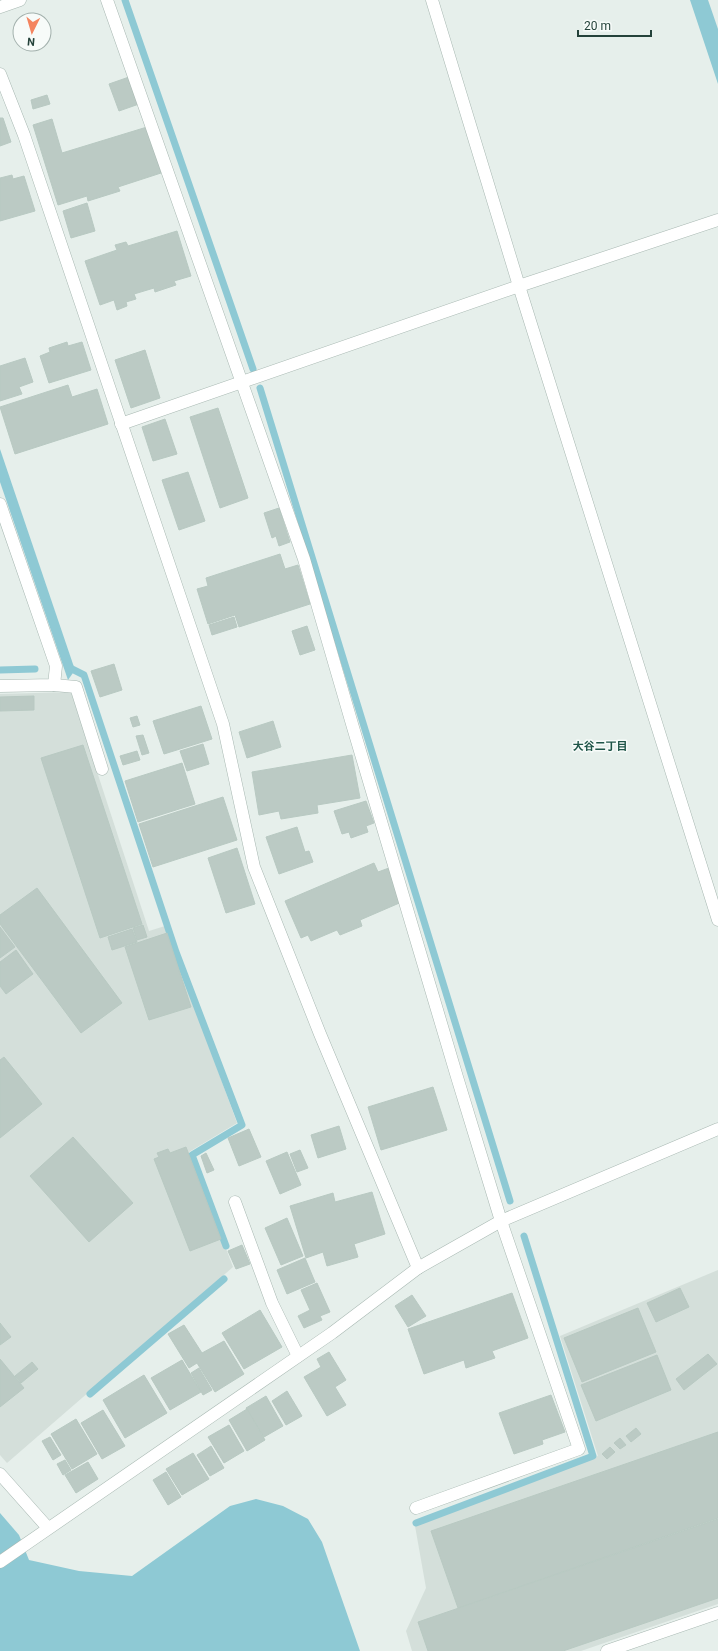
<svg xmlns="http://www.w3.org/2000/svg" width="718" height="1651" viewBox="0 0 718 1651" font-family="Roboto,'Noto Sans JP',sans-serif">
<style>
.built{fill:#d4dfda}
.water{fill:#8ec9d4}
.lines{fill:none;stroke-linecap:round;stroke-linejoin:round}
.stream{stroke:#8ec9d4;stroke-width:7}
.building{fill:#bbcac4;stroke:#b8c9c2}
.minor-casing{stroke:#a8b8b2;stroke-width:13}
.tertiary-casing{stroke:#a8b8b2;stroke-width:13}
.minor{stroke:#fff;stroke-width:12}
.tertiary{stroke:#fff;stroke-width:12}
.labels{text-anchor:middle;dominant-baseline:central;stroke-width:3;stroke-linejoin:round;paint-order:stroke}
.neighbourhood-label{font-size:11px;font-weight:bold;fill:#1f5548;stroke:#f7fbf9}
</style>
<rect width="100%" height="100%" fill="#e6efeb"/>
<g class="built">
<path d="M71 692 149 931 165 926 237 1123 189 1152 233 1267 7 1463 0 1455V694Z"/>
<path d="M718 1270V1604L581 1651H412L406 1631 426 1588 415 1526 598 1456 560 1336Z"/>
</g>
<g class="water">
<path d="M690 0H708L718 29V84Z"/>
<path d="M0 449 75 670 68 680 0 482Z"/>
<path d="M256 1499 283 1506 308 1519 322 1542 360 1651H0V1513L19 1535 29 1560 79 1571 132 1576 230 1506Z"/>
</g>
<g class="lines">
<g class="stream">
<path d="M125 0 253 369"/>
<path d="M260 388 510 1201"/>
<path d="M68 665V667L84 675 176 952 242 1125 192 1155 226 1246"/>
<path d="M0 670 35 669"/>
<path d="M90 1394 224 1279"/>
<path d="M416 1523 593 1456 524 1236"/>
</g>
</g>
<g class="building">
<path d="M129 77 139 104 119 111 109 84Z"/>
<path d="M47 95 50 104 33 109 31 100Z"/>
<path d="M0 118H3L11 142 0 146Z"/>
<path d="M52 119 62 153 147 127 161 173 118 187 120 191 88 201 87 196 58 205 33 125Z"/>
<path d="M12 175 13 179 24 176 35 211 0 221V178Z"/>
<path d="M87 203 95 231 71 238 63 211Z"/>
<path d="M177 231 191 276 174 281 176 285 155 292 154 288 134 294 136 299 126 302 127 306 117 310 114 300 100 305 85 261 117 250 115 245 126 242 128 246Z"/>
<path d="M67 342 68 346 82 342 91 370 49 383 40 356 50 352 49 348Z"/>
<path d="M145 350 160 398 131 408 115 360Z"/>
<path d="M25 358 33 382 19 387 22 394 0 401V366Z"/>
<path d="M68 385 72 397 97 389 108 424 15 454 0 407Z"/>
<path d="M218 408 248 498 220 508 190 417Z"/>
<path d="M165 419 177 454 153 461 142 427Z"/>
<path d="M188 472 205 521 179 530 162 480Z"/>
<path d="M279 508 290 542 279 546 276 536 272 538 264 513Z"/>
<path d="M280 554 285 569 298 565 310 604 239 627 235 615 208 624 197 589 208 586 206 578Z"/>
<path d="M234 617 237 627 212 635 209 625Z"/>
<path d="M307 626 315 650 300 655 292 631Z"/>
<path d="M114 664 122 690 100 697 91 671Z"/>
<path d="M34 696V710L0 711V697Z"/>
<path d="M201 706 212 739 164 754 153 721Z"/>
<path d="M137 716 140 725 133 727 130 718Z"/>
<path d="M273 721 281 747 247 758 239 732Z"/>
<path d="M143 735 149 753 142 755 136 736Z"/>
<path d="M203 744 209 764 187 771 180 751Z"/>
<path d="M83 745 142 924 100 938 41 758Z"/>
<path d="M137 751 140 760 123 765 120 756Z"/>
<path d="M352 755 360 798 317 805 318 813 281 819 279 811 259 815 252 772Z"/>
<path d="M182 763 195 804 138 822 125 781Z"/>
<path d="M223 797 237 840 153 867 139 824Z"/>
<path d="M366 801 374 823 366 826 368 832 351 838 349 832 342 834 334 811Z"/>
<path d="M297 827 305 852 309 851 313 862 279 874 266 837Z"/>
<path d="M237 848 255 904 226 913 208 858Z"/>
<path d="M374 863 378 872 389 868 404 901 360 920 362 926 340 935 337 930 311 941 308 935 301 938 285 901Z"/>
<path d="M37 888 122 1003 81 1033 0 924V915Z"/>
<path d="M143 925 147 937 137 940 133 928Z"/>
<path d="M0 927 15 947 0 958Z"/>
<path d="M132 929 137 942 112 950 108 937Z"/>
<path d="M167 933 191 1007 149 1020 125 947Z"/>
<path d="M16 950 33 974 6 994 0 986V962Z"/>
<path d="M4 1057 42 1104 0 1138V1060Z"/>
<path d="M433 1087 447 1130 381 1150 368 1107Z"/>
<path d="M339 1126 346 1149 318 1158 311 1135Z"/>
<path d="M249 1129 261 1157 239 1166 228 1138Z"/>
<path d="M73 1137 133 1203 89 1242 30 1176Z"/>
<path d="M186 1147 221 1239 190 1251 154 1159 159 1157 157 1153 168 1149 170 1153Z"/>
<path d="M300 1150 308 1168 297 1172 290 1154Z"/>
<path d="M287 1152 301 1185 280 1194 266 1161Z"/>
<path d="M206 1153 214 1170 207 1173 201 1156Z"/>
<path d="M372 1192 385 1234 354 1244 358 1257 327 1266 323 1252 306 1258 290 1206 333 1193 335 1202Z"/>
<path d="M287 1218 303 1256 281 1265 265 1228Z"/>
<path d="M242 1245 250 1264 236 1269 228 1251Z"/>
<path d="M305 1258 315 1282 287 1294 277 1270Z"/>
<path d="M317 1283 330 1312 320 1316 322 1320 304 1328 298 1316 310 1310 301 1290Z"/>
<path d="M680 1288 689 1307 656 1322 647 1303Z"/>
<path d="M512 1293 528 1338 492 1351 495 1358 466 1368 464 1360 424 1374 408 1329Z"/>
<path d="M412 1295 426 1316 408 1327 395 1306Z"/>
<path d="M638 1308 656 1352 582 1382 564 1338Z"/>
<path d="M260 1310 282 1347 244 1369 222 1333Z"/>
<path d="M0 1323 11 1337 0 1345Z"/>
<path d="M184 1325 202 1353 224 1341 244 1374 215 1392 197 1363 189 1368 168 1334Z"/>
<path d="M329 1352 346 1380 335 1387 346 1405 327 1416 304 1377 321 1367 317 1359Z"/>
<path d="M708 1354 717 1364 684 1390 676 1379Z"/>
<path d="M657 1355 671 1390 596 1421 581 1385Z"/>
<path d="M0 1359 24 1388 0 1407Z"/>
<path d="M182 1360 201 1392 170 1410 151 1378Z"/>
<path d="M32 1362 38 1369 21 1383 15 1376Z"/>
<path d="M199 1368 212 1390 203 1395 191 1373Z"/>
<path d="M144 1375 167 1413 125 1438 103 1400Z"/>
<path d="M287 1391 302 1416 286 1425 272 1401Z"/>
<path d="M551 1395 565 1432 542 1440 543 1444 514 1454 499 1413Z"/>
<path d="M266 1396 283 1426 264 1437 246 1408Z"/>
<path d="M247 1409 265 1440 247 1451 229 1420Z"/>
<path d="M103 1410 125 1446 102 1459 81 1423Z"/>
<path d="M76 1419 97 1454 72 1469 51 1434Z"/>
<path d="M229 1425 244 1451 224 1463 208 1437Z"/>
<path d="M636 1428 641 1434 631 1442 626 1436Z"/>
<path d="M718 1432V1518L458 1608 431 1531Z"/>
<path d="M50 1437 61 1455 53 1460 42 1441Z"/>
<path d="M620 1438 626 1445 620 1449 614 1443Z"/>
<path d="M211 1446 224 1468 210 1476 197 1455Z"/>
<path d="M610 1447 615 1452 607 1459 602 1454Z"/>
<path d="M193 1453 209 1479 182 1495 166 1469Z"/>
<path d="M65 1460 71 1470 63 1475 57 1464Z"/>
<path d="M88 1462 98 1479 76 1493 65 1475Z"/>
<path d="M166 1472 181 1497 168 1505 153 1480Z"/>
<path d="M718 1519V1598L563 1651H428L418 1622Z"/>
</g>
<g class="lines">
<defs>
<g id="minor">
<path d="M107 0 304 559 352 724 457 1077 501 1221 579 1449 416 1508"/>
<path d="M0 7 20 0"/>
<path d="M0 74 24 135 223 724 254 867 320 1034 418 1268"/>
<path d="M121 424 519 286 718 220"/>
<path d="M0 504 56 666 54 685 0 686"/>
<path d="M54 685 76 687 102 769"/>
<path d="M235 1202 272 1303 298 1356"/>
<path d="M607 1651 718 1613"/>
</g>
<g id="tertiary">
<path d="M432 0 519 286 718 920"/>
<path d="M0 1474 48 1528"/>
<path d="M0 1562 332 1333 418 1268 501 1221 718 1129"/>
</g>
</defs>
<use href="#minor" class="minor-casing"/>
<use href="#tertiary" class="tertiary-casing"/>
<use href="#minor" class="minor"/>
<use href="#tertiary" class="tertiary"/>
</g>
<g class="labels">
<g class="neighbourhood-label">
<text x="600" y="746">大谷二丁目</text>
</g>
</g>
<g transform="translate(32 32) rotate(185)"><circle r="19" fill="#f7fbf9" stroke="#a3b1ad"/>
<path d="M0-3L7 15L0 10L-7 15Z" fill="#f4845f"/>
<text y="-6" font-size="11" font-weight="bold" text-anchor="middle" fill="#24423a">N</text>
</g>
<path d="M578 30v6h73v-6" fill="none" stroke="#24423a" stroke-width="2"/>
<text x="584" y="30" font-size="12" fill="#24423a" stroke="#f7fbf9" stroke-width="3" paint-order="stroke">20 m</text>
</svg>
